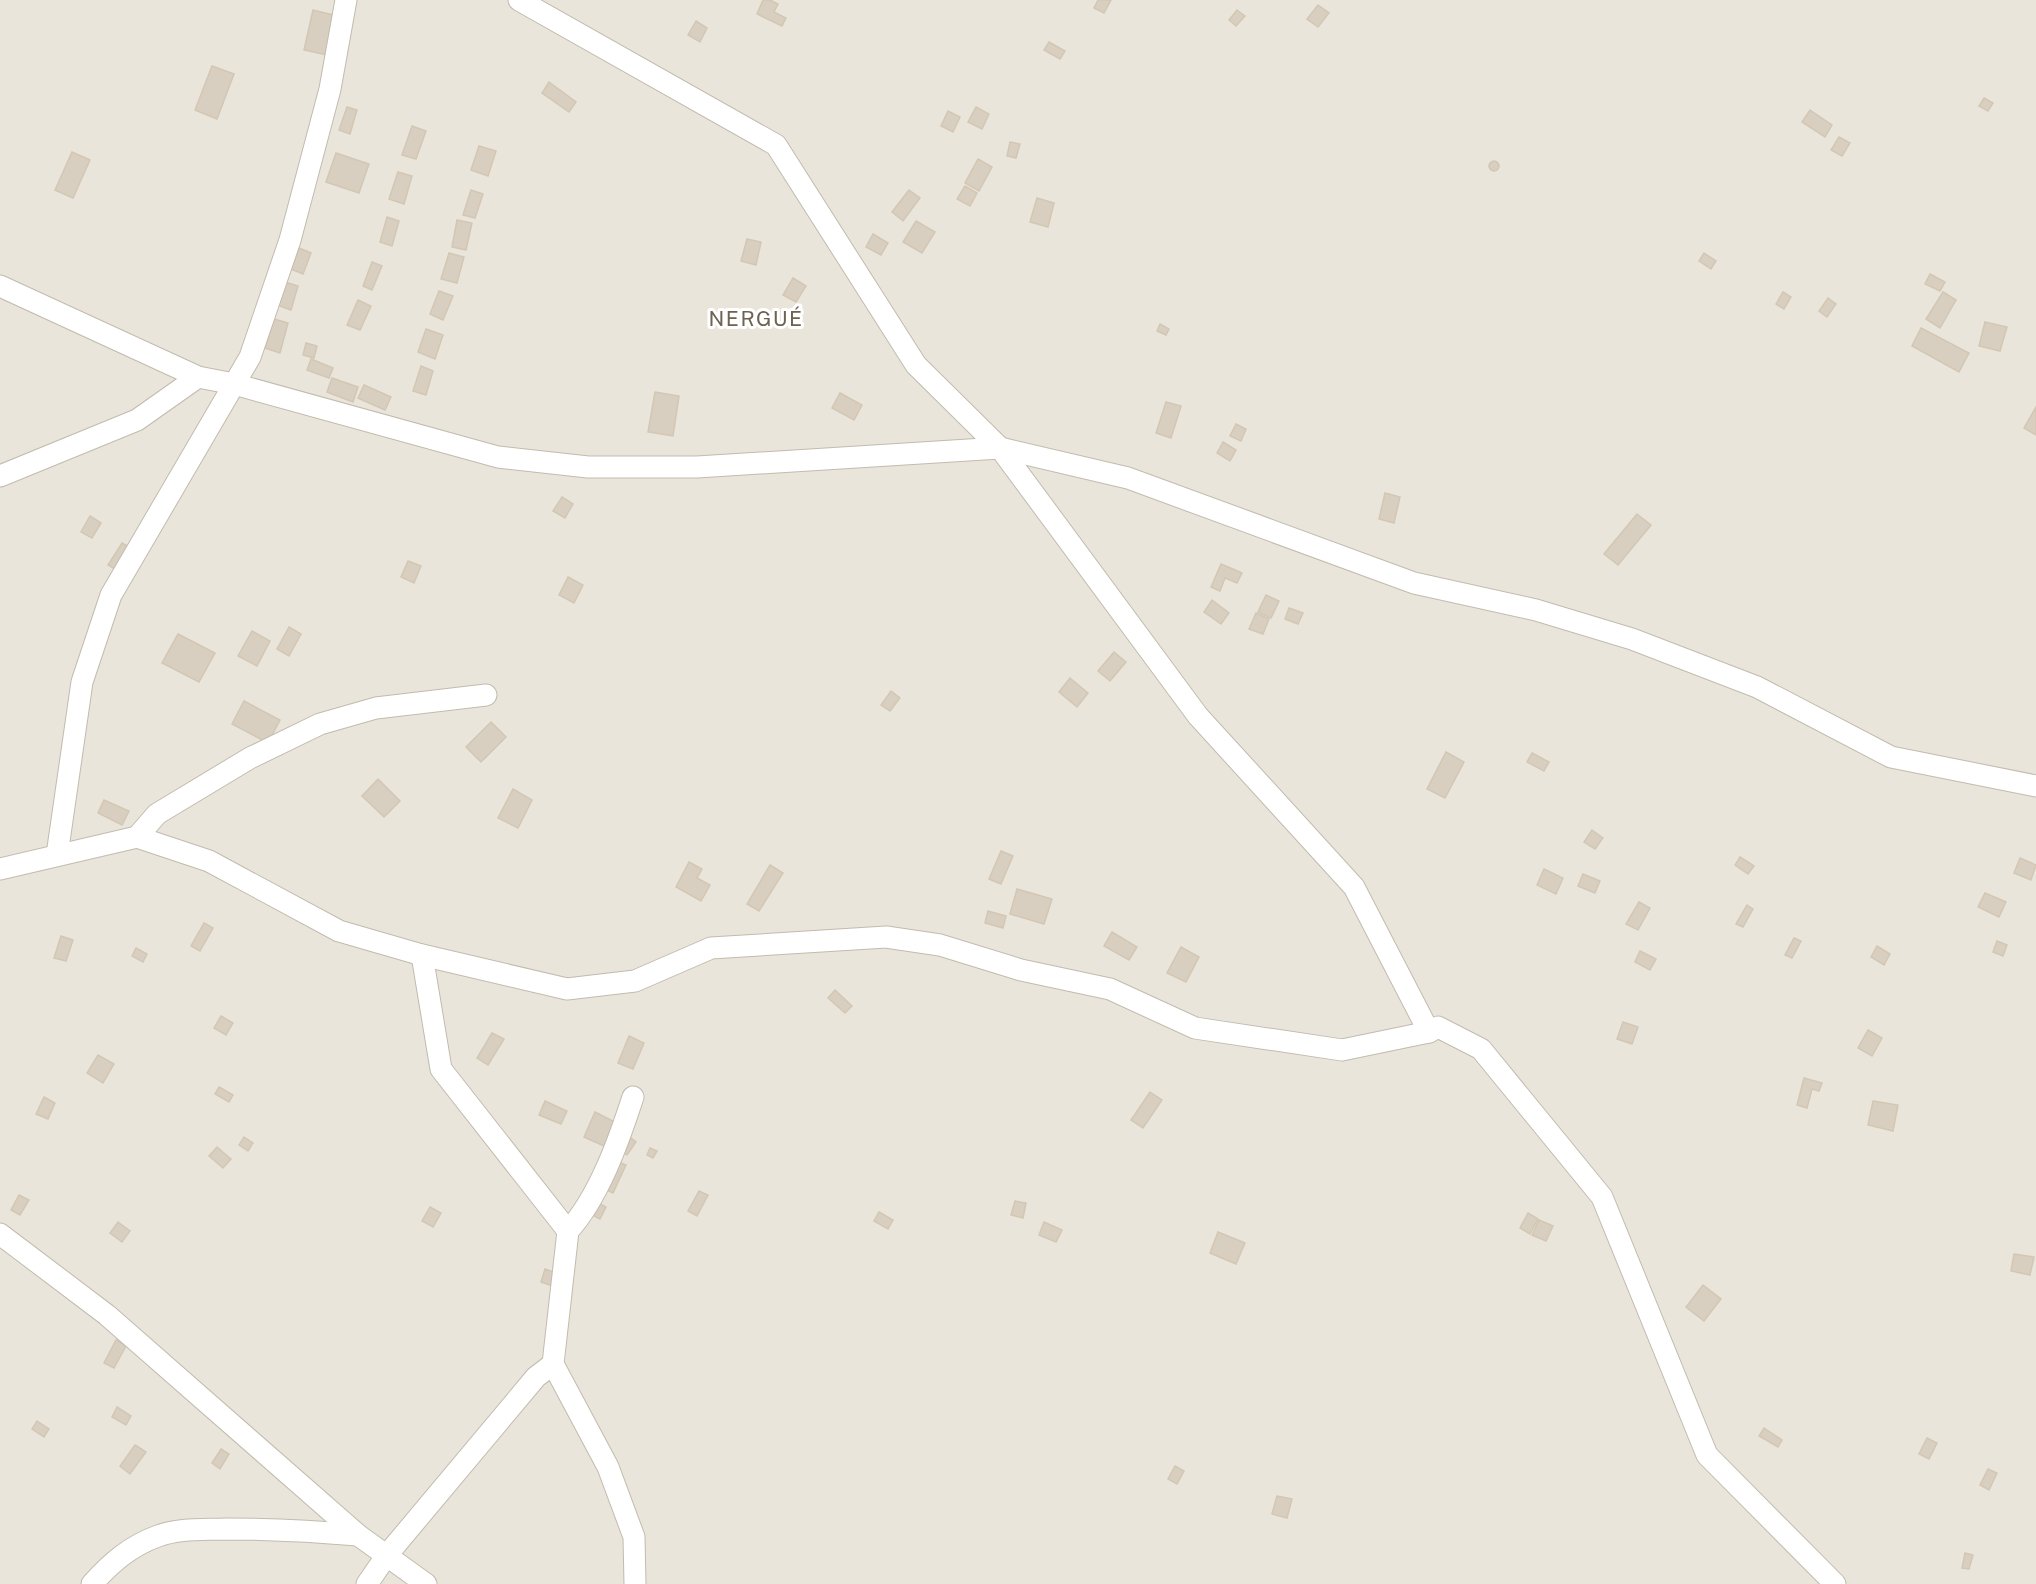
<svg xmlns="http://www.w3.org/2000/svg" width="2036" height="1584" viewBox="0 0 2036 1584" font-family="'Public Sans',sans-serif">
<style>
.residential{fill:#eae5da}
.building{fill:#d8cfc1;stroke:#d3c7b4;stroke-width:1.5}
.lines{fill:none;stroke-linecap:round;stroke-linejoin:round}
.minor-casing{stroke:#c2bbae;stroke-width:23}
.minor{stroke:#fff;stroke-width:21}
.labels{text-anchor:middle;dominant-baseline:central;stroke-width:6;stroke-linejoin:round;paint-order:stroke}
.quarter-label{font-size:21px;letter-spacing:1.5px;fill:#6e6250;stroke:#fff}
</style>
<rect width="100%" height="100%" fill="#f6f3ec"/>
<rect class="residential" x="0" y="0" width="2036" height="1584"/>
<g class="building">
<path d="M763 0H770L778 4 774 12 786 18 782 26 757 14Z"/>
<path d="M1098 0H1111L1104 13 1094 8Z"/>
<path d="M1318 5 1329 13 1318 27 1307 19Z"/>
<path d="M313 10 342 17 332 56 304 50Z"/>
<path d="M1237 10 1245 16 1236 26 1229 20Z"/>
<path d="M696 21 707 28 700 42 688 35Z"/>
<path d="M1049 42 1065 51 1060 59 1044 50Z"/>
<path d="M212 66 234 74 217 119 195 110Z"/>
<path d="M549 82 576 102 569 112 542 93Z"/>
<path d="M1984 98 1993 103 1988 111 1979 106Z"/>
<path d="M347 107 357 110 350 134 339 130Z"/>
<path d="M976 107 989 114 982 129 968 122Z"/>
<path d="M1810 110 1832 125 1825 137 1802 122Z"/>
<path d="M948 111 960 117 953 132 941 126Z"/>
<path d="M412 126 426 131 416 159 402 155Z"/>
<path d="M1839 137 1850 143 1842 156 1831 150Z"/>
<path d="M1010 142 1020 144 1016 158 1007 156Z"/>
<path d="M479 146 496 151 488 176 471 170Z"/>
<path d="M72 152 90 160 73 198 55 190Z"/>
<path d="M336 153 369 164 359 193 326 182Z"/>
<path d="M978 159 992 167 979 191 965 183Z"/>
<circle cx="1494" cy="166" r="5"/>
<path d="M398 172 412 176 404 204 389 199Z"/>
<path d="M965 186 977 193 970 206 957 199Z"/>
<path d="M471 190 483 194 475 218 463 215Z"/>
<path d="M909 190 920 198 903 221 892 212Z"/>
<path d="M1037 198 1054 203 1048 227 1030 222Z"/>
<path d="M387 217 399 221 392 246 380 242Z"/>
<path d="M457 220 472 223 466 250 452 247Z"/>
<path d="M916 221 935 232 922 253 903 242Z"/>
<path d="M873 234 888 243 881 255 866 247Z"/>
<path d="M747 239 761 242 756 265 741 261Z"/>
<path d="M299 248 311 253 303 274 291 269Z"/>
<path d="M449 253 464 257 457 283 441 279Z"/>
<path d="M1704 253 1716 261 1711 269 1699 261Z"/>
<path d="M372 262 382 266 372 290 363 286Z"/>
<path d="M1930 274 1945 282 1940 291 1925 284Z"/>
<path d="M793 278 806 286 796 302 783 295Z"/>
<path d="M285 282 298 286 291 310 277 305Z"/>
<path d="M439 291 453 296 443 320 430 314Z"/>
<path d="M1783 292 1791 297 1784 309 1776 304Z"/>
<path d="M1943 292 1956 300 1940 328 1926 319Z"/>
<path d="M1828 298 1836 304 1827 317 1819 311Z"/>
<path d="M358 300 371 306 360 330 347 325Z"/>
<path d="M274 319 288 323 280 353 265 348Z"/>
<path d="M1985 322 2007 327 2000 351 1979 346Z"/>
<path d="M1160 324 1169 329 1166 335 1157 331Z"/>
<path d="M1921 328 1969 353 1959 372 1912 346Z"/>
<path d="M426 329 443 335 435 359 418 352Z"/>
<path d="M306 343 317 346 314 358 303 355Z"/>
<path d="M311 359 333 368 329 378 307 370Z"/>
<path d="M421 366 433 371 426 395 413 391Z"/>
<path d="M332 378 358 387 353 402 327 392Z"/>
<path d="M364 385 391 397 385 410 358 398Z"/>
<path d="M655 392 679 396 673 436 648 432Z"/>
<path d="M840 393 862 405 854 420 832 408Z"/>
<path d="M1166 402 1181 406 1171 438 1156 433Z"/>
<path d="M2036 407V435L2024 428Z"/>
<path d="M1236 424 1246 429 1241 441 1230 436Z"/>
<path d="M1223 442 1236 450 1230 461 1217 453Z"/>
<path d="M1385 493 1400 497 1394 523 1379 519Z"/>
<path d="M562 497 573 504 565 518 553 511Z"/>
<path d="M1637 514 1651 525 1618 565 1604 554Z"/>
<path d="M90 516 101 523 92 538 81 532Z"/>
<path d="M122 543 136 551 123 574 108 565Z"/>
<path d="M408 561 421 566 414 583 401 577Z"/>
<path d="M1221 564 1242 573 1237 583 1225 578 1220 591 1211 587Z"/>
<path d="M568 577 583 585 574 603 559 595Z"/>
<path d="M1266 595 1279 601 1271 618 1258 612Z"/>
<path d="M1212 600 1229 613 1221 624 1204 612Z"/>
<path d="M1289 608 1303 613 1298 624 1285 619Z"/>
<path d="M1256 613 1269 619 1263 634 1249 629Z"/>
<path d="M289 627 301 634 289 656 277 649Z"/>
<path d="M252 631 270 641 257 666 238 656Z"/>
<path d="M178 634 215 653 199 682 162 663Z"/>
<path d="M1114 652 1126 662 1110 681 1098 671Z"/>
<path d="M1070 678 1088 693 1077 707 1059 692Z"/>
<path d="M891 691 900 698 890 711 881 705Z"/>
<path d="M244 701 280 720 268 743 232 724Z"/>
<path d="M491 722 506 737 481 762 466 747Z"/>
<path d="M1446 752 1464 762 1445 798 1427 789Z"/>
<path d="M1532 753 1549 762 1544 771 1527 762Z"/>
<path d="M378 779 400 801 384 817 362 796Z"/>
<path d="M513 789 532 800 518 828 498 818Z"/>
<path d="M104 800 129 811 122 825 98 813Z"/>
<path d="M1592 830 1603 838 1595 849 1584 842Z"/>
<path d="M1001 851 1013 856 1001 884 989 879Z"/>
<path d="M1740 857 1754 866 1748 874 1735 865Z"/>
<path d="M2020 858 2036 865 2031 880 2014 873Z"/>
<path d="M689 862 702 869 697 878 710 885 701 901 676 887Z"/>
<path d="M770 865 783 873 759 911 747 904Z"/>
<path d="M1544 869 1563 878 1556 894 1537 885Z"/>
<path d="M1583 874 1600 881 1595 893 1578 886Z"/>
<path d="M1017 889 1052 899 1044 924 1010 914Z"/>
<path d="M1985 893 2006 902 1999 917 1978 907Z"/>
<path d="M1639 902 1650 908 1638 930 1626 924Z"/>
<path d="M1747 905 1753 909 1743 927 1736 924Z"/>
<path d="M988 911 1006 916 1003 928 985 923Z"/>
<path d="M204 923 213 928 200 951 191 946Z"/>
<path d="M1112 932 1137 947 1129 960 1104 946Z"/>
<path d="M61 936 73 940 66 961 54 958Z"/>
<path d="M1794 938 1801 941 1792 958 1785 955Z"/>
<path d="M1997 941 2007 945 2003 956 1993 952Z"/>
<path d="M1877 946 1890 954 1884 965 1871 957Z"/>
<path d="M1181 947 1199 957 1186 982 1167 973Z"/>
<path d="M136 948 147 954 143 962 132 956Z"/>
<path d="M1640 951 1656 959 1650 970 1635 962Z"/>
<path d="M835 990 852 1006 845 1013 828 998Z"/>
<path d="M221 1016 233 1023 226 1035 214 1028Z"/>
<path d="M1623 1022 1638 1027 1632 1044 1617 1039Z"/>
<path d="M1868 1030 1882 1038 1872 1056 1858 1048Z"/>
<path d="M492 1033 504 1039 488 1065 477 1058Z"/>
<path d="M629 1036 644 1043 633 1069 618 1063Z"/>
<path d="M98 1055 114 1064 103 1083 87 1073Z"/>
<path d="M1804 1078 1822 1083 1819 1091 1812 1089 1807 1108 1797 1105Z"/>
<path d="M219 1087 233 1095 229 1102 215 1094Z"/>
<path d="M1150 1092 1162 1100 1143 1128 1131 1120Z"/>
<path d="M44 1097 55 1103 48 1119 36 1114Z"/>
<path d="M545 1101 567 1111 561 1124 539 1115Z"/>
<path d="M1873 1101 1898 1105 1893 1131 1868 1125Z"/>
<path d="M595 1112 615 1122 604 1146 584 1137Z"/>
<path d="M244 1137 253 1143 248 1151 239 1145Z"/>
<path d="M631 1138 636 1142 627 1155 621 1151Z"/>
<path d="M217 1147 231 1159 223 1168 209 1156Z"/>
<path d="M650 1148 657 1151 653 1158 647 1155Z"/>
<path d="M615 1161 626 1165 613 1193 602 1188Z"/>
<path d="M699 1191 708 1195 697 1216 688 1211Z"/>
<path d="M19 1195 29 1200 20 1215 11 1210Z"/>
<path d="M1015 1201 1026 1203 1023 1218 1011 1215Z"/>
<path d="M598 1203 606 1207 600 1219 592 1215Z"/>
<path d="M430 1207 441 1213 433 1227 422 1221Z"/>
<path d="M879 1212 893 1220 888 1229 874 1221Z"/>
<path d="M1528 1213 1538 1219 1530 1234 1520 1228Z"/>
<path d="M1539 1220 1553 1226 1546 1241 1532 1235Z"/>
<path d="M118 1222 130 1231 122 1242 110 1233Z"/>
<path d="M1044 1222 1062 1230 1056 1242 1039 1235Z"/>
<path d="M1218 1232 1245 1243 1236 1264 1210 1253Z"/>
<path d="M2014 1254 2034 1257 2030 1275 2011 1271Z"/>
<path d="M545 1269 559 1274 555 1287 541 1282Z"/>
<path d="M1703 1285 1721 1299 1704 1321 1686 1307Z"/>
<path d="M116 1340 126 1346 114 1368 104 1363Z"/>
<path d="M117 1407 131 1416 126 1425 112 1417Z"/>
<path d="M37 1421 49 1429 44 1437 32 1429Z"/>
<path d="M1764 1428 1782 1440 1778 1447 1759 1436Z"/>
<path d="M1927 1438 1937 1443 1929 1459 1919 1454Z"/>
<path d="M135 1445 146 1452 130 1474 120 1466Z"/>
<path d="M221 1449 229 1454 220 1469 212 1463Z"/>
<path d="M1175 1466 1184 1471 1177 1484 1168 1479Z"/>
<path d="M1988 1469 1997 1473 1989 1490 1980 1485Z"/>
<path d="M1277 1496 1292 1499 1287 1518 1272 1514Z"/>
<path d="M1965 1553 1973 1555 1969 1569 1962 1568Z"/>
</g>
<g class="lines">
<defs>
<g id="minor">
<path d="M519 0 776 145 916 365 1000 448 1198 716 1354 887 1429 1032"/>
<path d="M0 286 198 377 234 384 498 457 588 467H697L1000 448 1128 478 1414 583 1536 610 1632 639 1757 687 1891 757 2036 786"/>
<path d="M0 476 137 420 198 377"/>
<path d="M137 837 157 814 250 758 320 724 376 708 486 695"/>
<path d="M57 855 82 682 111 595 250 357 290 240 330 89 346 0"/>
<path d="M0 869 137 837 209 861 339 931 422 955 567 989 635 981 711 948 886 937 940 945 1021 970 1110 989 1195 1028 1342 1050 1429 1032 1438 1027 1481 1049 1602 1197 1707 1455 1835 1584"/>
<path d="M422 955 441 1069 568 1231"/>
<path d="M633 1097C619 1140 599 1197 568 1231L553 1364 608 1467 634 1537 635 1584"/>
<path d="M0 1234 107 1315 358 1535 426 1584"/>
<path d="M92 1584C111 1563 130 1546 158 1536 179 1528 203 1530 226 1529 270 1529 314 1531 358 1535"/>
<path d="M367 1584 387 1555 536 1377 553 1364"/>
</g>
</defs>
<use href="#minor" class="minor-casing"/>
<use href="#minor" class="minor"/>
</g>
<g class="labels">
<g class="quarter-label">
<text x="756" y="318">NERGUÉ</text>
</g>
</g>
</svg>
